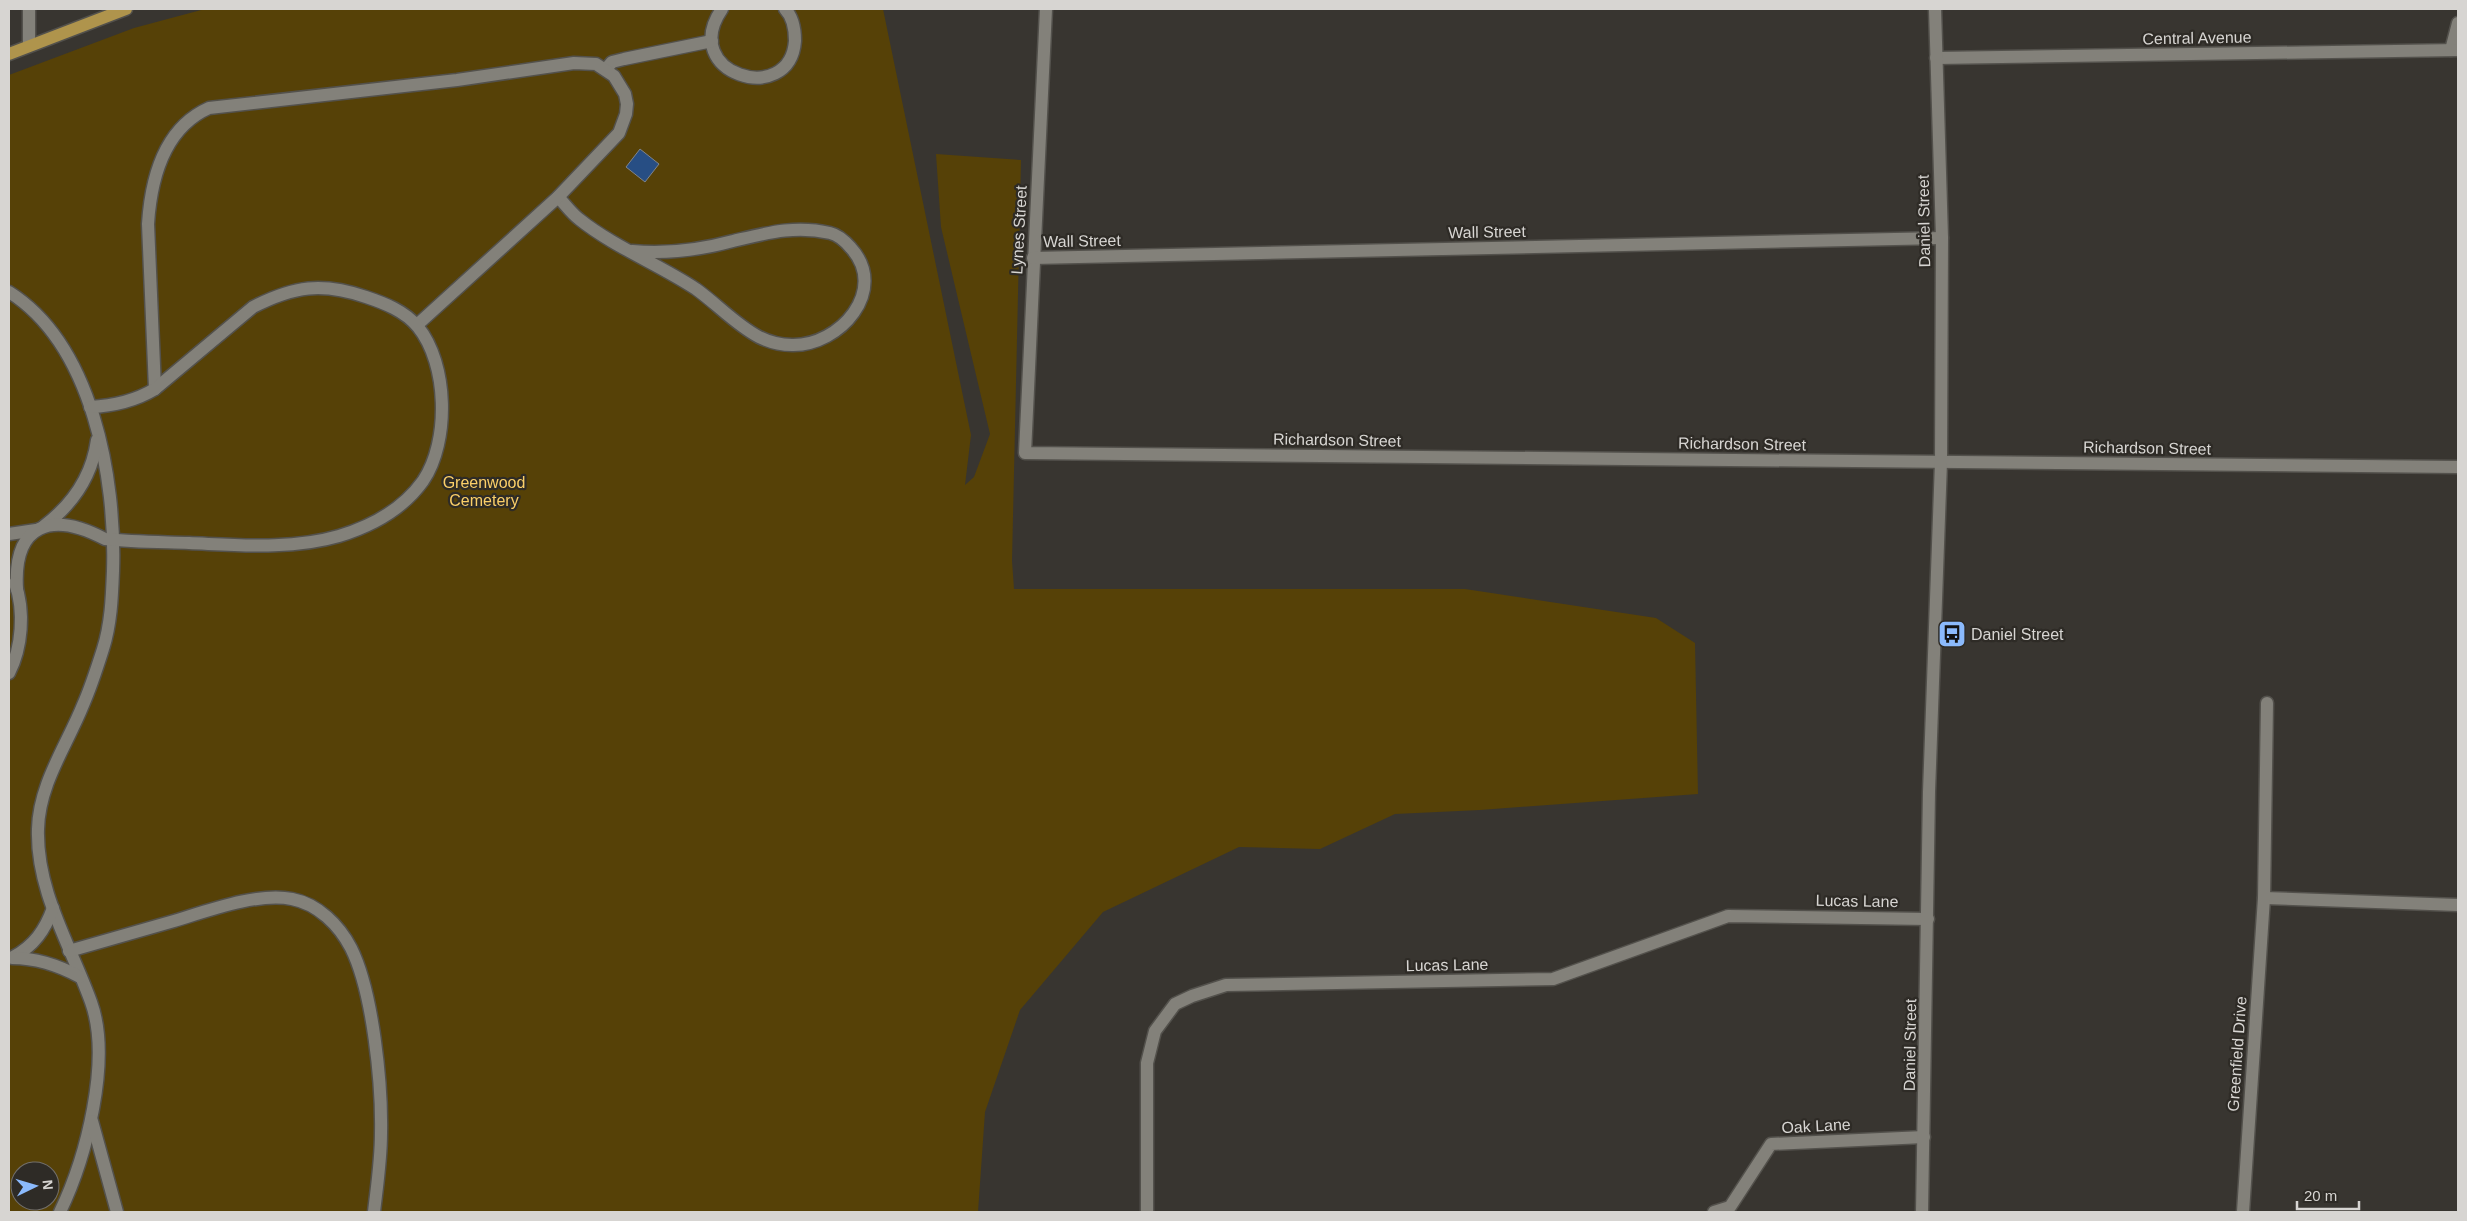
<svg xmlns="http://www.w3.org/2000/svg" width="2467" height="1221" viewBox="0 0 2467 1221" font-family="Arial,sans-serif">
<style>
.green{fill:#564107;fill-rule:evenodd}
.building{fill:#274e84;stroke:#80848a}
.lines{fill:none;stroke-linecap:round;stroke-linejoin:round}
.minor-casing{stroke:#53514c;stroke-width:15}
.major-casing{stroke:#53514c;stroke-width:15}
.minor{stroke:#83817a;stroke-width:12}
.major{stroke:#af944c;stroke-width:12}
.labels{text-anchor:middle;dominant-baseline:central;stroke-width:4.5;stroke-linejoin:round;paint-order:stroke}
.street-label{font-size:16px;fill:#d7d5d2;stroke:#2e2b26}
.park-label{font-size:16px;fill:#fbcf68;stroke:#2e2b26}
.poi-label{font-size:16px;fill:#d7d5d2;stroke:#2e2b26;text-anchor:start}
</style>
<rect width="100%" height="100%" fill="#383530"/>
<path class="green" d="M205 9H883L971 435 965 485 974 477 990 434 941 227 936 154 1021 160 1012 561 1014 589H1465L1656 618 1695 643 1698 794 1480 810 1395 814 1320 849 1239 847 1103 912 1020 1010 985 1112 978 1212H9V75L134 28ZM20 1171H50V1201H20Z"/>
<path class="building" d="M640 149 659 164 645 182 626 167Z"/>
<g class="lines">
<defs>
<g id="minor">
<path d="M722 9C677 74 790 108 795 41 795 29 793 17 785 9"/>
<path d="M1046 9 1025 453 2458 467"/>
<path d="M29 45V9"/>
<path d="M2451 50 2458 23"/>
<path d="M1936 58 2458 50"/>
<path d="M606 69 612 62 624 59 712 41"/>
<path d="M558 197C565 204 571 213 579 219 614 247 658 264 696 289 717 304 736 325 759 337 769 342 781 345 792 345 840 346 889 290 851 248 845 241 839 235 830 233 795 225 767 233 733 241 700 250 666 254 632 251"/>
<path d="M1033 258 1942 238"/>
<path d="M9 292C93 345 116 479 113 571 112 597 111 624 103 649 97 668 91 687 83 705 67 745 39 784 38 829 36 891 71 946 91 1002 112 1060 86 1158 60 1212"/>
<path d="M155 389 148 224C151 178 164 128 209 108L457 80 574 63 596 64 614 76 625 94 627 104 626 114 619 133 558 197 417 325"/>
<path d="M44 526C73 504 92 477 97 440"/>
<path d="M9 534 36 530"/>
<path d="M17 589C13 523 52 511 105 539 133 542 161 542 189 543 238 545 291 550 339 536 372 526 403 509 423 481 450 441 448 364 418 327 405 311 384 303 366 297 322 282 294 286 253 307L155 389C135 401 114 406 90 407"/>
<path d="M9 673C22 648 25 611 15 583"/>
<path d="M2264 898 2458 905"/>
<path d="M69 951C104 941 139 931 174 921 207 911 258 892 292 899 318 904 339 925 351 948 373 992 382 1084 381 1133 381 1160 377 1186 374 1212"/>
<path d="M13 957C34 946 45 930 53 908"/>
<path d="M12 958C37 958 58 965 80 977"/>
<path d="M92 1121 117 1212"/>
<path d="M1147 1212V1063L1155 1031 1175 1004 1192 996 1226 985 1553 979 1728 916 1928 919"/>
<path d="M1714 1212 1730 1207 1771 1144 1924 1137"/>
<path d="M1922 1212 1929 792 1941 462 1942 238 1935 9"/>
<path d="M2243 1212 2264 898 2267 703"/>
</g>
<path id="major" d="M9 54 126 9"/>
</defs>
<use href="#minor" class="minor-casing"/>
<use href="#major" class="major-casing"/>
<use href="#minor" class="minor"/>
<use href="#major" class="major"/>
</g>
<defs>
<symbol id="bus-square" viewBox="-11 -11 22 22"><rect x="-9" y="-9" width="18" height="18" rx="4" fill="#8bbafc" stroke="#2e2b26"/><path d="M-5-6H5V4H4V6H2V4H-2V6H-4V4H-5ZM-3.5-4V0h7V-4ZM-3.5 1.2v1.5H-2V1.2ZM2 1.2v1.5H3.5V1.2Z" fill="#111"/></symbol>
</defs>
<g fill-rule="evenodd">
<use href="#bus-square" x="1936" y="618" width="32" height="32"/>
</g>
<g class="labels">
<g class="street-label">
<text transform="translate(2197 38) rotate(-1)">Central Avenue</text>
<text transform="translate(1924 221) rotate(-91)">Daniel Street</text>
<text transform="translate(1019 230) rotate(-87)">Lynes Street</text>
<text transform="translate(1487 232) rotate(-1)">Wall Street</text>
<text transform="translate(1082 241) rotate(-1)">Wall Street</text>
<text transform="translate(1337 440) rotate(1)">Richardson Street</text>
<text transform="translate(1742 444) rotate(1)">Richardson Street</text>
<text transform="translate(2147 448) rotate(1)">Richardson Street</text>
<text transform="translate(1857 901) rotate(1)">Lucas Lane</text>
<text transform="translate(1447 965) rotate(-1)">Lucas Lane</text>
<text transform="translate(1910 1045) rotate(-89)">Daniel Street</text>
<text transform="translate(2237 1054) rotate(-86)">Greenfield Drive</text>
<text transform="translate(1816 1126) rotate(-3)">Oak Lane</text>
</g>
<g class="park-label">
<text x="484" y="482">Greenwood<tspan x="484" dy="18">Cemetery</tspan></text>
</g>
<g class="poi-label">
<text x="1971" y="634">Daniel Street</text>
</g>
</g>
<rect width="2467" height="1221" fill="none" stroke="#d7d5d2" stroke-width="20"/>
<g transform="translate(35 1186) rotate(85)"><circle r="24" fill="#2e2b26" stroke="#726f6b"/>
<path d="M0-4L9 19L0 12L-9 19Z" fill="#8bbafc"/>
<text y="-8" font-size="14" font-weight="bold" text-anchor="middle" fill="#d7d5d2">N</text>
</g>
<path d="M2297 1201v8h62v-8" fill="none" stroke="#d7d5d2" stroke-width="2.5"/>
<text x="2304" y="1201" font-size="15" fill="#d7d5d2" stroke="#2e2b26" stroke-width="4" paint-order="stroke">20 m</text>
</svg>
